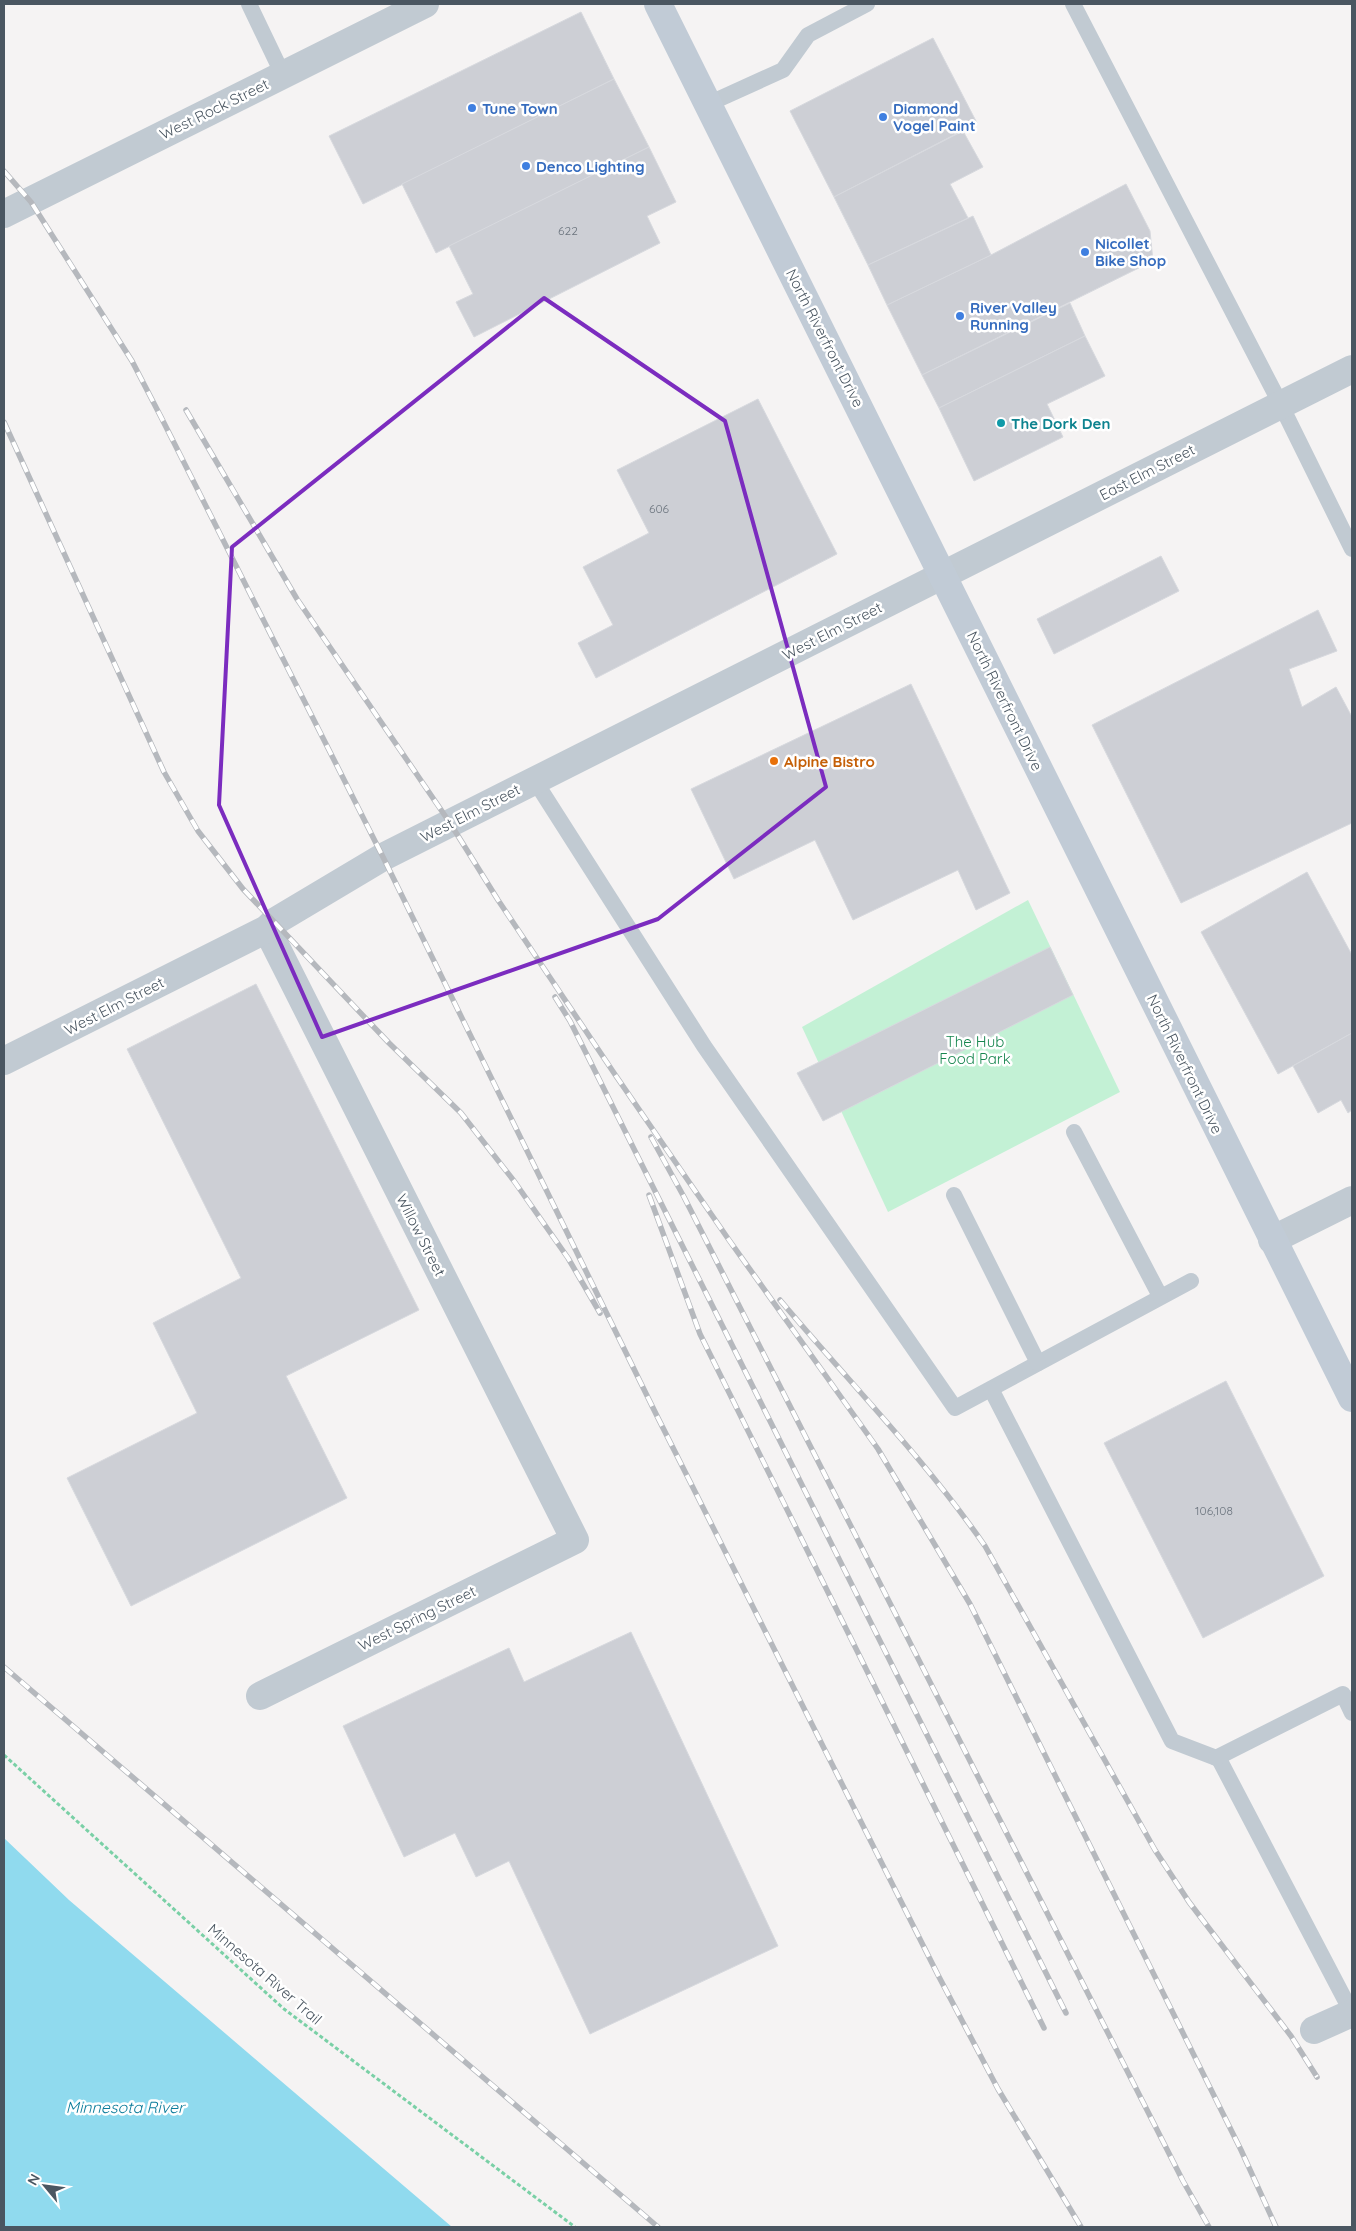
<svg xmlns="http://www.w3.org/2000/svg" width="1356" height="2231" viewBox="0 0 1356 2231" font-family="Quicksand,sans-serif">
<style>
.green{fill:#c3f1d5}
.water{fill:#90daee}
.building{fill:#cdcfd5;stroke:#d7d9de}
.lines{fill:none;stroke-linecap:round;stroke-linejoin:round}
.path{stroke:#7ad0a6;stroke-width:3;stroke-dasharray:4 2.5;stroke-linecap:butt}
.service{stroke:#c1cad2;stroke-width:16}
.minor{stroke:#c1cad2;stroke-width:28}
.tertiary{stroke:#c1cad2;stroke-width:28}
.secondary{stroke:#c1cbd6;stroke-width:28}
.rail-casing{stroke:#b5b8bd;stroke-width:5.5}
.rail{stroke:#fff;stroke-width:4;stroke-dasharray:11;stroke-linecap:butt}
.marked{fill:none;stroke:#7b2cbf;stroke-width:4;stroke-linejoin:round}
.shop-dot{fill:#3f7fe0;stroke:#fff;stroke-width:2}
.culture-dot{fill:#0f9aa8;stroke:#fff;stroke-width:2}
.food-dot{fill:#e8710a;stroke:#fff;stroke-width:2}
.labels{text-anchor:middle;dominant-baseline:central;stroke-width:5;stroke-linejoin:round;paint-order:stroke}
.number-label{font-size:12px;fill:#6b747e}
.shop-label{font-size:15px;font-weight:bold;fill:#366cbe;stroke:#fff;text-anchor:start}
.street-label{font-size:15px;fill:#4a5661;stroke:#fff}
.culture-label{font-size:15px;font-weight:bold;fill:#0d838f;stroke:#fff;text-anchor:start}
.food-label{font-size:15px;font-weight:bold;fill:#c56008;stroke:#fff;text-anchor:start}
.park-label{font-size:15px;fill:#17864f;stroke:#fff}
.water-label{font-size:16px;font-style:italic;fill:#0c7c9b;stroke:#fff}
</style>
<rect width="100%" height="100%" fill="#f5f3f3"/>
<path class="green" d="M1028 900 1120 1092 888 1212 802 1027Z"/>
<path class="water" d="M4 1838 69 1900 452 2227H4Z"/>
<g class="building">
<path d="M581 12 614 79 363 204 329 136Z"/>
<path d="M933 38 977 123 834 197 790 111Z"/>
<path d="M614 79 649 147 436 253 402 184Z"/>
<path d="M963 131 983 167 950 184 968 218 868 265 834 197Z"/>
<path d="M649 147 676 202 647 216 660 243 474 337 456 302 473 294 449 246Z"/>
<path d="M1126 184 1150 231 1153 261 922 375 887 305 991 255Z"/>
<path d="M973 216 991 255 887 305 868 265Z"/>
<path d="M1070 303 1085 336 939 408 922 375Z"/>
<path d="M1085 336 1105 376 1047 404 1063 437 974 481 939 408Z"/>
<path d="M758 399 837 554 596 678 578 643 613 625 583 567 649 533 617 470Z"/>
<path d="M1161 556 1179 591 1054 654 1037 619Z"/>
<path d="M1318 610 1337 651 1289 669 1302 707 1336 687 1352 717V823L1181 903 1092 725Z"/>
<path d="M911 684 1010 893 976 910 958 870 853 920 815 840 734 879 691 789Z"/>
<path d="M1307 872 1352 955V1033L1278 1074 1201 932Z"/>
<path d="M1050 947 1073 995 823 1121 797 1073Z"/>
<path d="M256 984 419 1310 286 1376 347 1498 131 1606 67 1478 197 1413 153 1323 241 1278 127 1049Z"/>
<path d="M1352 1033V1110L1348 1113 1341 1100 1318 1113 1293 1066Z"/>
<path d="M1226 1381 1324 1576 1203 1638 1104 1443Z"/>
<path d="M631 1632 778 1946 590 2034 509 1861 476 1877 455 1833 404 1857 343 1726 509 1648 524 1682Z"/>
</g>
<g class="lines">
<path class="path" d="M4 1755 284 2009 575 2227"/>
<g class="service">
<path d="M249 4 283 75"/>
<path d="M1073 4 1281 405 1352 549"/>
<path d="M708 104 783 70 808 35 867 4"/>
<path d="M535 781 704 1046 955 1408 1191 1281"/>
<path d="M1074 1132 1160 1296"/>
<path d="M954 1195 1038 1363"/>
<path d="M991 1389 1172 1741 1219 1759 1352 2013"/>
<path d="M1216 1758 1343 1694 1352 1713"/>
</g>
<g class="minor">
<path d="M4 214 425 4"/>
<path d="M1272 1240 1352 1200"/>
<path d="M260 1696 575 1540 267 929"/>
<path d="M1314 2030 1352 2013"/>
</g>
<path class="tertiary" d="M4 1061 267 929 274 922 383 857 1352 369"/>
<path class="secondary" d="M658 4 1352 1398"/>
<defs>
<g id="rail">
<path d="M4 171 31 202 132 361 161 417 383 857 657 1416 938 1975 998 2089 1081 2227"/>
<path d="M186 410 297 599 450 823 498 900 616 1076 729 1240 878 1449 970 1604 1241 2150 1276 2227"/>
<path d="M4 422 164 772 198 831 243 889 389 1043 461 1113 514 1181 568 1258 600 1313"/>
<path d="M555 997 570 1021 1066 2013"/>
<path d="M651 1137 684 1197 1183 2181 1209 2227"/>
<path d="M649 1195 700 1334 1044 2028"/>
<path d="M780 1300C849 1382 924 1458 985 1546L1155 1850 1189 1902 1291 2036 1317 2077"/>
<path d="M4 1667 658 2227"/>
</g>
</defs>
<use href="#rail" class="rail-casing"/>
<use href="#rail" class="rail"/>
</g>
<path class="marked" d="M544 298 725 421 826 787 658 919 322 1037 219 805 232 547Z"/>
<g class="shop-dot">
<circle cx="472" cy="108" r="5"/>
<circle cx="883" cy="117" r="5"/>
<circle cx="526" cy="166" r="5"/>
<circle cx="1085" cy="252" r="5"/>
<circle cx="960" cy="316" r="5"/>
</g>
<circle class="culture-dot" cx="1001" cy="423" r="5"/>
<circle class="food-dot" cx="774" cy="761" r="5"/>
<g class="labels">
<g class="number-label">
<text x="568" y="230">622</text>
<text x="659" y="508">606</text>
<text x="1214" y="1510">106,108</text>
</g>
<g class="shop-label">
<text x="482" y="108">Tune Town</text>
<text x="893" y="108">Diamond<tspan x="893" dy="17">Vogel Paint</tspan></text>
<text x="536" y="166">Denco Lighting</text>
<text x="1095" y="243">Nicollet<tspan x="1095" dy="17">Bike Shop</tspan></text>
<text x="970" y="307">River Valley<tspan x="970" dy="17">Running</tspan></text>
</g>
<g class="street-label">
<text transform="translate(214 109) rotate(-26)">West Rock Street</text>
<text transform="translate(825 338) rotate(63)">North Riverfront Drive</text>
<text transform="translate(1147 472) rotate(-27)">East Elm Street</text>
<text transform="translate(832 631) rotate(-27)">West Elm Street</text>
<text transform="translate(1005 701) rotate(64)">North Riverfront Drive</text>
<text transform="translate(470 813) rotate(-27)">West Elm Street</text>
<text transform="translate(114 1006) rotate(-27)">West Elm Street</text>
<text transform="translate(1185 1064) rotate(64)">North Riverfront Drive</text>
<text transform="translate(421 1235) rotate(63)">Willow Street</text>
<text transform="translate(417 1618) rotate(-26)">West Spring Street</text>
<text transform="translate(265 1974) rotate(41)">Minnesota River Trail</text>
</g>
<g class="culture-label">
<text x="1011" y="423">The Dork Den</text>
</g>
<g class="food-label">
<text x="784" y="761">Alpine Bistro</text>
</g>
<g class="park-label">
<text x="975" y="1041">The Hub<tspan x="975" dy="17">Food Park</tspan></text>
</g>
<g class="water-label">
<text x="125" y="2107">Minnesota River</text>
</g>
</g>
<rect width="1356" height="2231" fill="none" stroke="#4a5661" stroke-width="10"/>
<g transform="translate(45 2186) rotate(299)" stroke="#ffffff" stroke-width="4" paint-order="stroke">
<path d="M0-4L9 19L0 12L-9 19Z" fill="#4a5661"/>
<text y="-8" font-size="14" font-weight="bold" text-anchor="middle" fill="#4a5661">N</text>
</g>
</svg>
